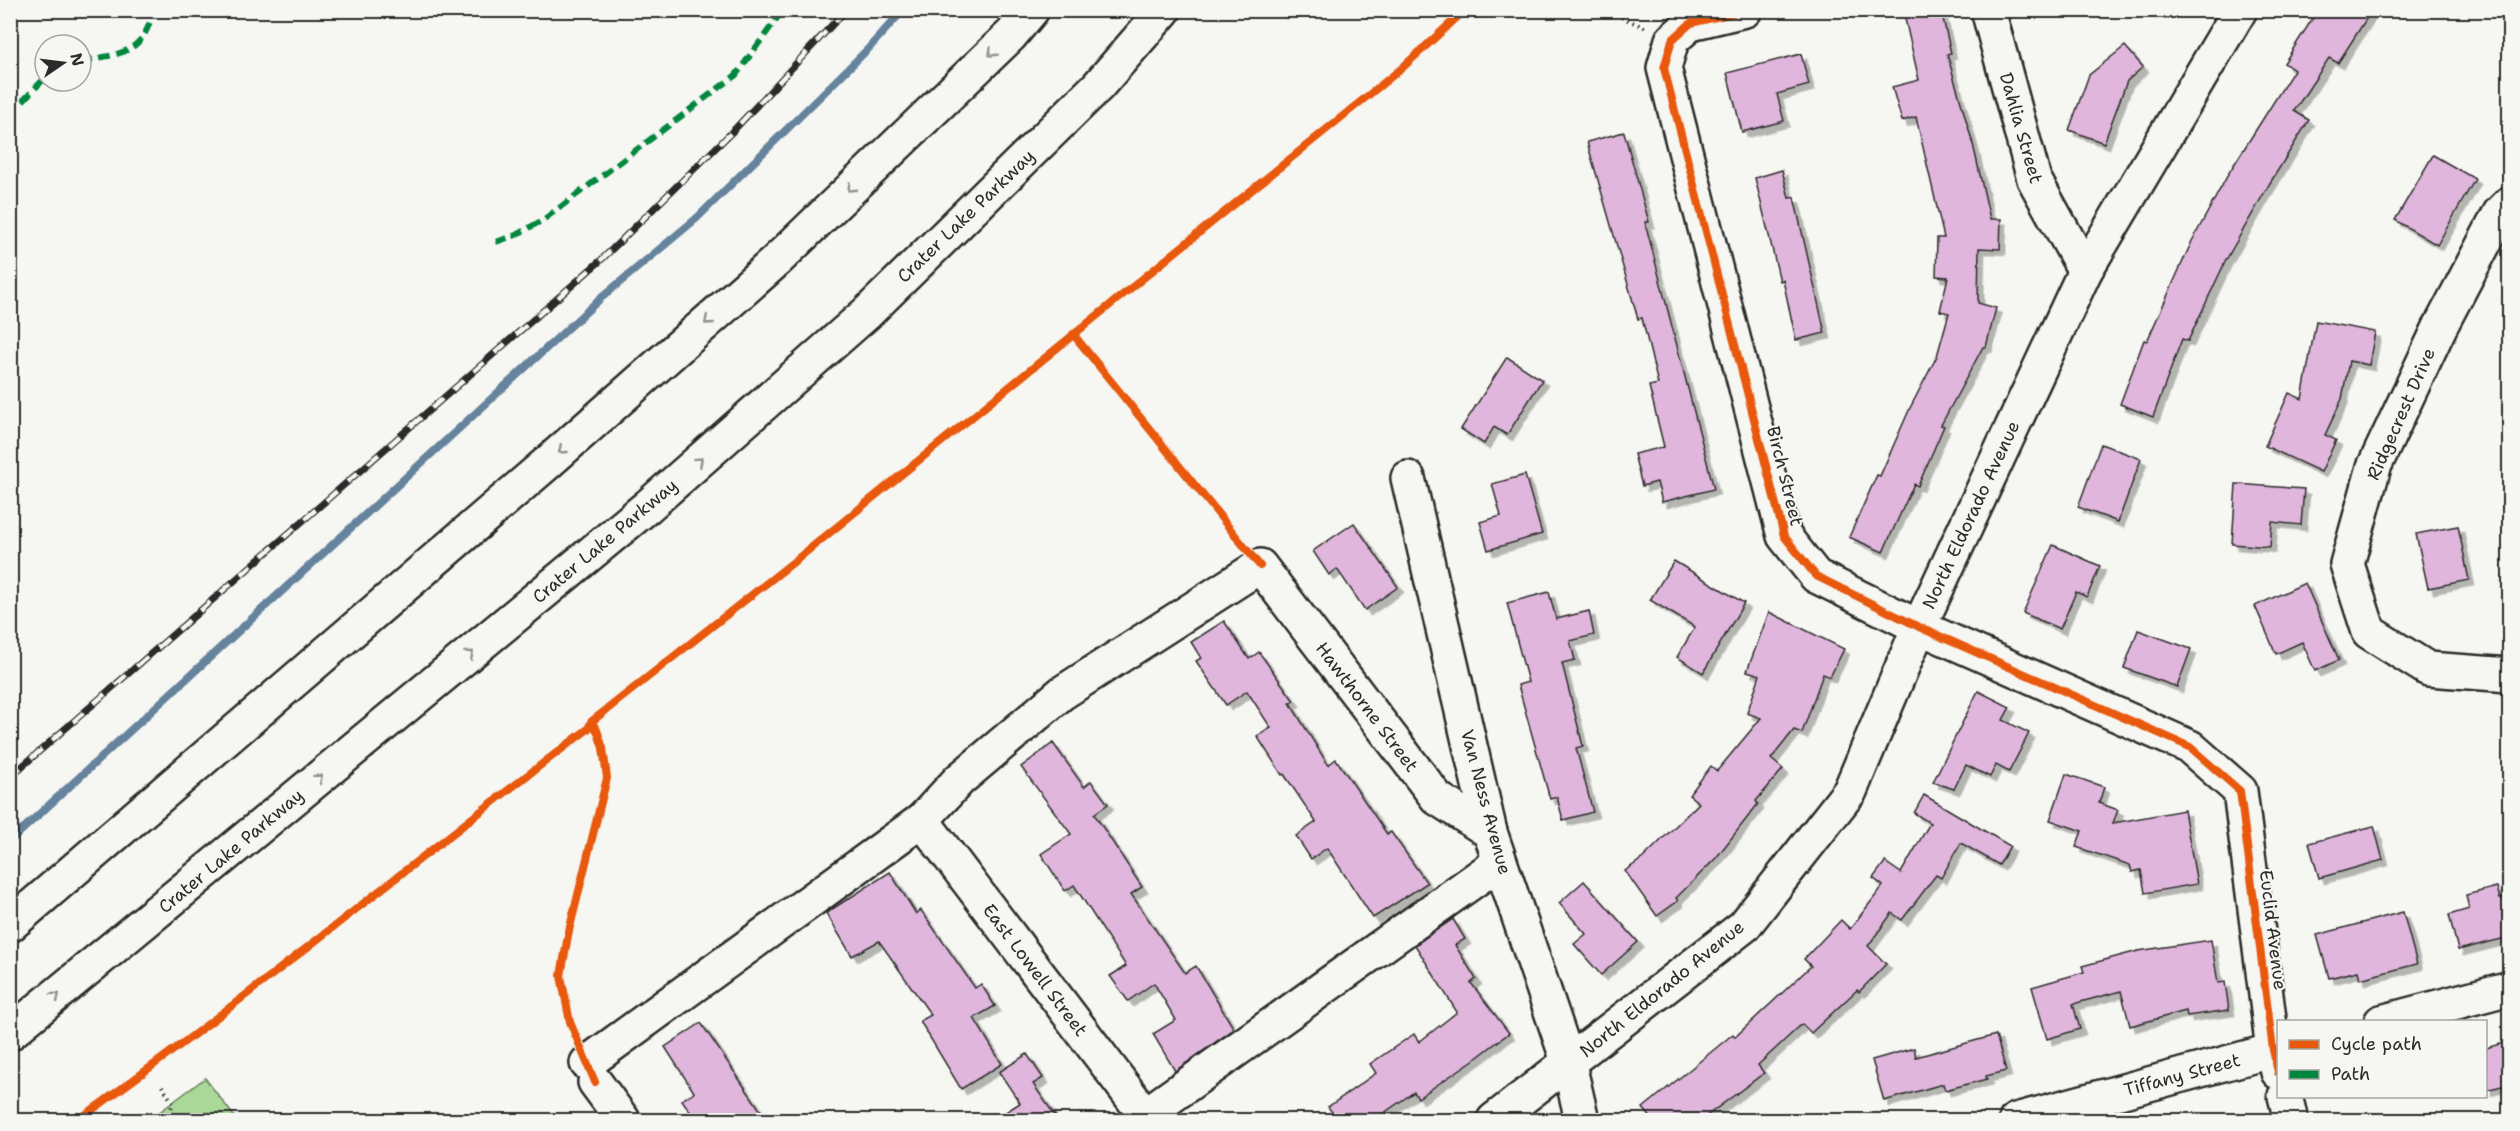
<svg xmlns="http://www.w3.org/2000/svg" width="2520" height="1131" viewBox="0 0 2520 1131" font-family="'Shantell Sans',sans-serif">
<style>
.green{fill:#a9d898;stroke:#6a8262;stroke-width:1.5}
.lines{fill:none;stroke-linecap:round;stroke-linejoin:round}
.stream{stroke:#66839d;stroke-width:8}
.building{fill:#e0b6dc;stroke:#2b2b2b;stroke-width:1.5;filter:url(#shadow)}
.minor-casing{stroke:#2b2b2b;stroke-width:38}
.major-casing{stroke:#2b2b2b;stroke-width:38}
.path{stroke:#2b2b2b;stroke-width:4;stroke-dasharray:1.5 4.5;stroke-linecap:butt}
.minor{stroke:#f6f6f2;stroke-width:33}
.major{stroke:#f6f6f2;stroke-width:33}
.rail-casing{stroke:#2b2b2b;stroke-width:7}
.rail{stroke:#f6f6f2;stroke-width:4.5;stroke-dasharray:14;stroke-linecap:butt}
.quiet{stroke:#00873e;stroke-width:6;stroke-dasharray:12 6;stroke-linecap:butt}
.cycleway-casing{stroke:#f6f6f2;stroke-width:11}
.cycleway{stroke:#e8590c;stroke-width:8}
.oneway{stroke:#90908e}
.labels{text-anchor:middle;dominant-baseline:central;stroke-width:4.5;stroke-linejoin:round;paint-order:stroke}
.street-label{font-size:18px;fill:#2b2b2b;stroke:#f6f6f2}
</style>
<defs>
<filter id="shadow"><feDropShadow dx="5.5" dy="5.5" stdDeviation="0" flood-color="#0004"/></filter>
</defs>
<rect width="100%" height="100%" fill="#f6f6f2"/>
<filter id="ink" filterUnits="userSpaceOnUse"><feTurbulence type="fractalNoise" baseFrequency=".0167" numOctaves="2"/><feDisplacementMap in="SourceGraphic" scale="12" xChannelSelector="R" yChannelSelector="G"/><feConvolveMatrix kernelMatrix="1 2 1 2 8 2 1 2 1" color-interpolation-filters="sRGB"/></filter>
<g filter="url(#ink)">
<path class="green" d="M205 1078 237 1120H149Z"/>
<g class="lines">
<path class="stream" d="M10 841 601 298 697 218 868 49 903 10"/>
</g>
<g class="building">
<path d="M1903 10H1941L1951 53 1947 54 1973 144 1990 219H2001L2000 249 1979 248 1978 303 1996 308 1986 347H1983L1941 425 1944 426 1918 486 1914 484 1883 552 1849 537 1877 475 1880 476 1910 408 1937 356 1949 313 1940 311 1948 277 1936 276 1937 238H1944L1916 117 1902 121 1892 87 1919 80Z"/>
<path d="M2318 10H2372L2338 63 2329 58 2294 111 2309 120 2270 183 2226 260 2188 341 2182 339 2153 417 2120 404 2144 340 2147 341 2192 241 2230 171 2294 70 2284 63Z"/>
<path d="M2125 46 2143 67 2127 81 2104 143 2069 130 2089 75Z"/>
<path d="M1801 54 1809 85 1777 94 1784 121 1742 132 1727 73Z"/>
<path d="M1624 132 1649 222H1645L1714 489 1662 502 1657 482 1642 486 1634 454 1664 447 1649 386 1658 384 1642 318 1638 319 1587 142Z"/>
<path d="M2433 155 2475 179 2437 245 2395 220Z"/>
<path d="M1782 170 1789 198 1794 197 1825 333 1796 340 1783 280 1780 281 1755 178Z"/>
<path d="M2316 321 2375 332 2369 365 2349 361 2342 399 2325 435 2336 440 2321 472 2265 446 2289 393 2302 399Z"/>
<path d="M1507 357 1542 380 1507 435 1494 427 1484 444 1461 429Z"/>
<path d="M2101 444 2141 459 2118 522 2078 507Z"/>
<path d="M1525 475 1542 534 1488 550 1480 522 1501 516 1492 484Z"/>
<path d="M2236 484 2304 489 2301 525 2272 522 2270 547 2232 544Z"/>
<path d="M1354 523 1398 587 1365 610 1337 569 1329 575 1313 551Z"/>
<path d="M2458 526 2469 580 2428 588 2416 534Z"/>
<path d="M2053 545 2100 566 2087 597 2076 592 2060 629 2023 613Z"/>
<path d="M1674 561 1744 603 1703 673 1677 657 1695 627 1650 600Z"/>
<path d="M2305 583 2339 660 2315 671 2302 642 2276 654 2255 606Z"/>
<path d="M1549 592 1556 619 1589 611 1594 635 1570 641 1575 660 1562 663 1583 746 1576 748 1593 812 1563 820 1557 797 1550 799 1518 685 1528 682 1507 603Z"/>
<path d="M1769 612 1844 649 1830 677 1823 674 1802 733 1794 730 1771 759 1783 769 1756 801 1758 804 1716 858 1676 898 1678 901 1657 916 1625 871 1643 858 1699 803 1689 795 1711 766 1717 771 1761 718 1747 713 1760 675 1747 671Z"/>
<path d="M1224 621 1249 659 1259 652 1294 701 1290 703 1328 765 1336 759 1387 834 1391 832 1427 883 1373 918 1327 848 1311 859 1296 836 1316 822 1284 774 1282 775 1257 736 1271 728 1247 691 1226 705 1196 661 1201 658 1191 642Z"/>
<path d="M2138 630 2191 649 2177 687 2124 668Z"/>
<path d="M1978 691 2010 707 2003 720 2029 733 2009 772 1996 765 1990 777 1966 765 1954 789 1933 782Z"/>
<path d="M1053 743 1084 787 1091 781 1108 804 1094 814 1142 887 1131 894 1185 973 1196 966 1234 1029 1175 1071 1153 1034 1176 1020 1154 983 1128 1001 1110 976 1126 966 1074 885 1065 891 1041 854 1071 834 1021 767Z"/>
<path d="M2066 774 2104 787 2099 803 2118 810 2113 823 2184 810 2197 884 2145 893 2141 870 2132 872 2130 865 2076 847 2082 831 2050 820Z"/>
<path d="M1924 795 2010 846 1999 865 1961 843 1941 878 1936 875 1902 920 1892 913 1868 946 1886 964 1859 992 1857 990 1811 1033 1802 1024 1758 1065 1764 1073 1701 1120H1653L1643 1108 1733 1034 1735 1037 1811 966 1804 959 1841 920 1850 929 1883 886 1873 878 1885 862 1901 873 1930 823 1914 813Z"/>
<path d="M2374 826 2383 860 2319 878 2309 843Z"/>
<path d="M890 872 916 914 921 910 975 988 981 984 995 1006 974 1018 1002 1064 961 1089 920 1021 931 1015 879 941 852 956 826 913Z"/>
<path d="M1584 881 1638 942 1601 975 1574 944 1586 934 1559 903Z"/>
<path d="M2497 887 2500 899 2510 897V937L2458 950 2449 915 2469 909 2466 895Z"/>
<path d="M2403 912 2417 964 2360 979 2358 971 2329 978 2317 935Z"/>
<path d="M1453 919 1465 939 1455 945 1476 979 1471 983 1509 1033 1475 1059 1418 1098 1414 1092 1374 1120H1338L1328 1107 1376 1073 1370 1064 1414 1034 1419 1042 1457 1012 1415 945Z"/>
<path d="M2211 940 2218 983 2225 982 2229 1010 2187 1016 2186 1011 2130 1026 2121 991 2073 1004 2080 1029 2047 1039 2032 987 2084 972 2082 966 2138 951Z"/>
<path d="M701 1023 767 1120H696L682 1100 694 1092 665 1047Z"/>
<path d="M1996 1035 2006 1071 1986 1076 1987 1079 1945 1090 1943 1084 1884 1101 1872 1060 1914 1048 1916 1057Z"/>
<path d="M2510 1041V1084L2486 1090V1048Z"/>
<path d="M1027 1054 1043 1078 1033 1084 1058 1120H993L1020 1103 999 1072Z"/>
</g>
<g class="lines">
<defs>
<g id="minor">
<path d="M1745 10 1691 23 1672 40 1664 68 1784 536 1816 576 1919 627 2190 747 2240 791 2273 1050 2278 1072"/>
<path d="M1988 10 2034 179 2085 271"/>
<path d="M2510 203 2500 213 2440 327 2374 467 2347 564 2369 632 2428 669 2510 675"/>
<path d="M1408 478 1490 832 1569 1064 1582 1120"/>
<path d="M922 820 1149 1120"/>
<path d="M2381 1022 2510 988"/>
<path d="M587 1063 922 820 959 780 1062 693 1260 566 1437 798 1490 832"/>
<path d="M595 1082 623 1120"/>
<path d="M2285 1096 2291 1120"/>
<path d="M1138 1120 1500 862"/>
<path d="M1494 1120 1744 926 1850 791 1919 627 2085 271 2240 10"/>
<path d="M2016 1120 2278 1049"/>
</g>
<g id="major">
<path d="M10 925 545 465 776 261 1011 35 1032 10"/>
<path d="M10 1033 647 507 867 313 1098 86 1164 10"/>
</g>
</defs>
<use href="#minor" class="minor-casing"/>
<use href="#major" class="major-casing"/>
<g class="path">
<path d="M1605 10 1646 28"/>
<path d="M162 1086 173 1103 167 1120"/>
</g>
<use href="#minor" class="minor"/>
<use href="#major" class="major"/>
<defs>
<path id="rail" d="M10 777 600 261 732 132 846 10"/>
</defs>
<use href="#rail" class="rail-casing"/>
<use href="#rail" class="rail"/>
<g class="quiet">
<path d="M81 61C119 54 144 55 153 10"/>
<path d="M10 114 45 78"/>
<path d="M496 242 516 235 543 220 736 75 783 10"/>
</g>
<defs>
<g id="cycleway">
<path d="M1745 10 1691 23 1672 40 1664 68 1784 536 1816 576 1919 627 2190 747 2240 791 2273 1050 2278 1072"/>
<path d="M1073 334 1260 566"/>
<path d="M591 722 597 730 603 748 607 778 568 935 561 976 570 1022 595 1082"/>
<path d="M78 1120C252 996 417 858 588 729L591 722 801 556 1402 68 1465 10"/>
</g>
</defs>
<use href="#cycleway" class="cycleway-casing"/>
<use href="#cycleway" class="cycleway"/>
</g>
<defs><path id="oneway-chevron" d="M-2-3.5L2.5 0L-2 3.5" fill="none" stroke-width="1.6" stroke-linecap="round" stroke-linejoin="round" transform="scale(1.5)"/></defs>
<g class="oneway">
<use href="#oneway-chevron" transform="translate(992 53) rotate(136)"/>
<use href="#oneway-chevron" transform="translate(851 188) rotate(136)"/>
<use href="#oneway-chevron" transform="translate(708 321) rotate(139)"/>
<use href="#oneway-chevron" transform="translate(562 450) rotate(139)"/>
<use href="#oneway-chevron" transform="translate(699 461) rotate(-42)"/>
<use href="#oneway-chevron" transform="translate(470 654) rotate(-40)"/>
<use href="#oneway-chevron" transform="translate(319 778) rotate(-40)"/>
<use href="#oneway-chevron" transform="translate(56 996) rotate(-40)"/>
</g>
</g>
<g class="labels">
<g class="street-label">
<text transform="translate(2021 128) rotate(74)">Dahlia Street</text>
<text transform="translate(966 216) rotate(-44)">Crater Lake Parkway</text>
<text transform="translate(2401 414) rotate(-66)">Ridgecrest Drive</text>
<text transform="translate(1785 476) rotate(76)">Birch Street</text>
<text transform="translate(1971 515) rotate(-65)">North Eldorado Avenue</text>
<text transform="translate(605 541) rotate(-40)">Crater Lake Parkway</text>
<text transform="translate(1367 707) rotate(53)">Hawthorne Street</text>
<text transform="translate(1486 802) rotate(75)">Van Ness Avenue</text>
<text transform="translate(231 851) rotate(-40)">Crater Lake Parkway</text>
<text transform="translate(2273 930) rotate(83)">Euclid Avenue</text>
<text transform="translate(1035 970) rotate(53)">East Lowell Street</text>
<text transform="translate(1662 989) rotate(-39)">North Eldorado Avenue</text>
<text transform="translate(2182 1075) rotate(-15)">Tiffany Street</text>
</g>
</g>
<rect width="2520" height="1131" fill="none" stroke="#f6f6f2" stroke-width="36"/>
<rect x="18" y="18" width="2484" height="1095" fill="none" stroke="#2b2b2b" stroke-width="2" filter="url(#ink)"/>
<rect x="2277" y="1020" width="210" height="78" fill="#f6f6f2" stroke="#a5a5a2" stroke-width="1.5"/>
<rect x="2289" y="1040" width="30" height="9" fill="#e8590c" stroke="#a5a5a2" stroke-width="1.5"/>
<text x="2331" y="1050" font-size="18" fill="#2b2b2b">Cycle path</text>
<rect x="2289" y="1070" width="30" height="9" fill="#00873e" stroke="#a5a5a2" stroke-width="1.5"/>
<text x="2331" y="1080" font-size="18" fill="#2b2b2b">Path</text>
<g transform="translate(63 63) rotate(76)"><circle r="28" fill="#f6f6f2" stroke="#a5a5a2" stroke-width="1.5"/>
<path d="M0-4.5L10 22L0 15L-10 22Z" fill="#2b2b2b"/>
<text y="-9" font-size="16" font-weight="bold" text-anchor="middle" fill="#2b2b2b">N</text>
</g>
</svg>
